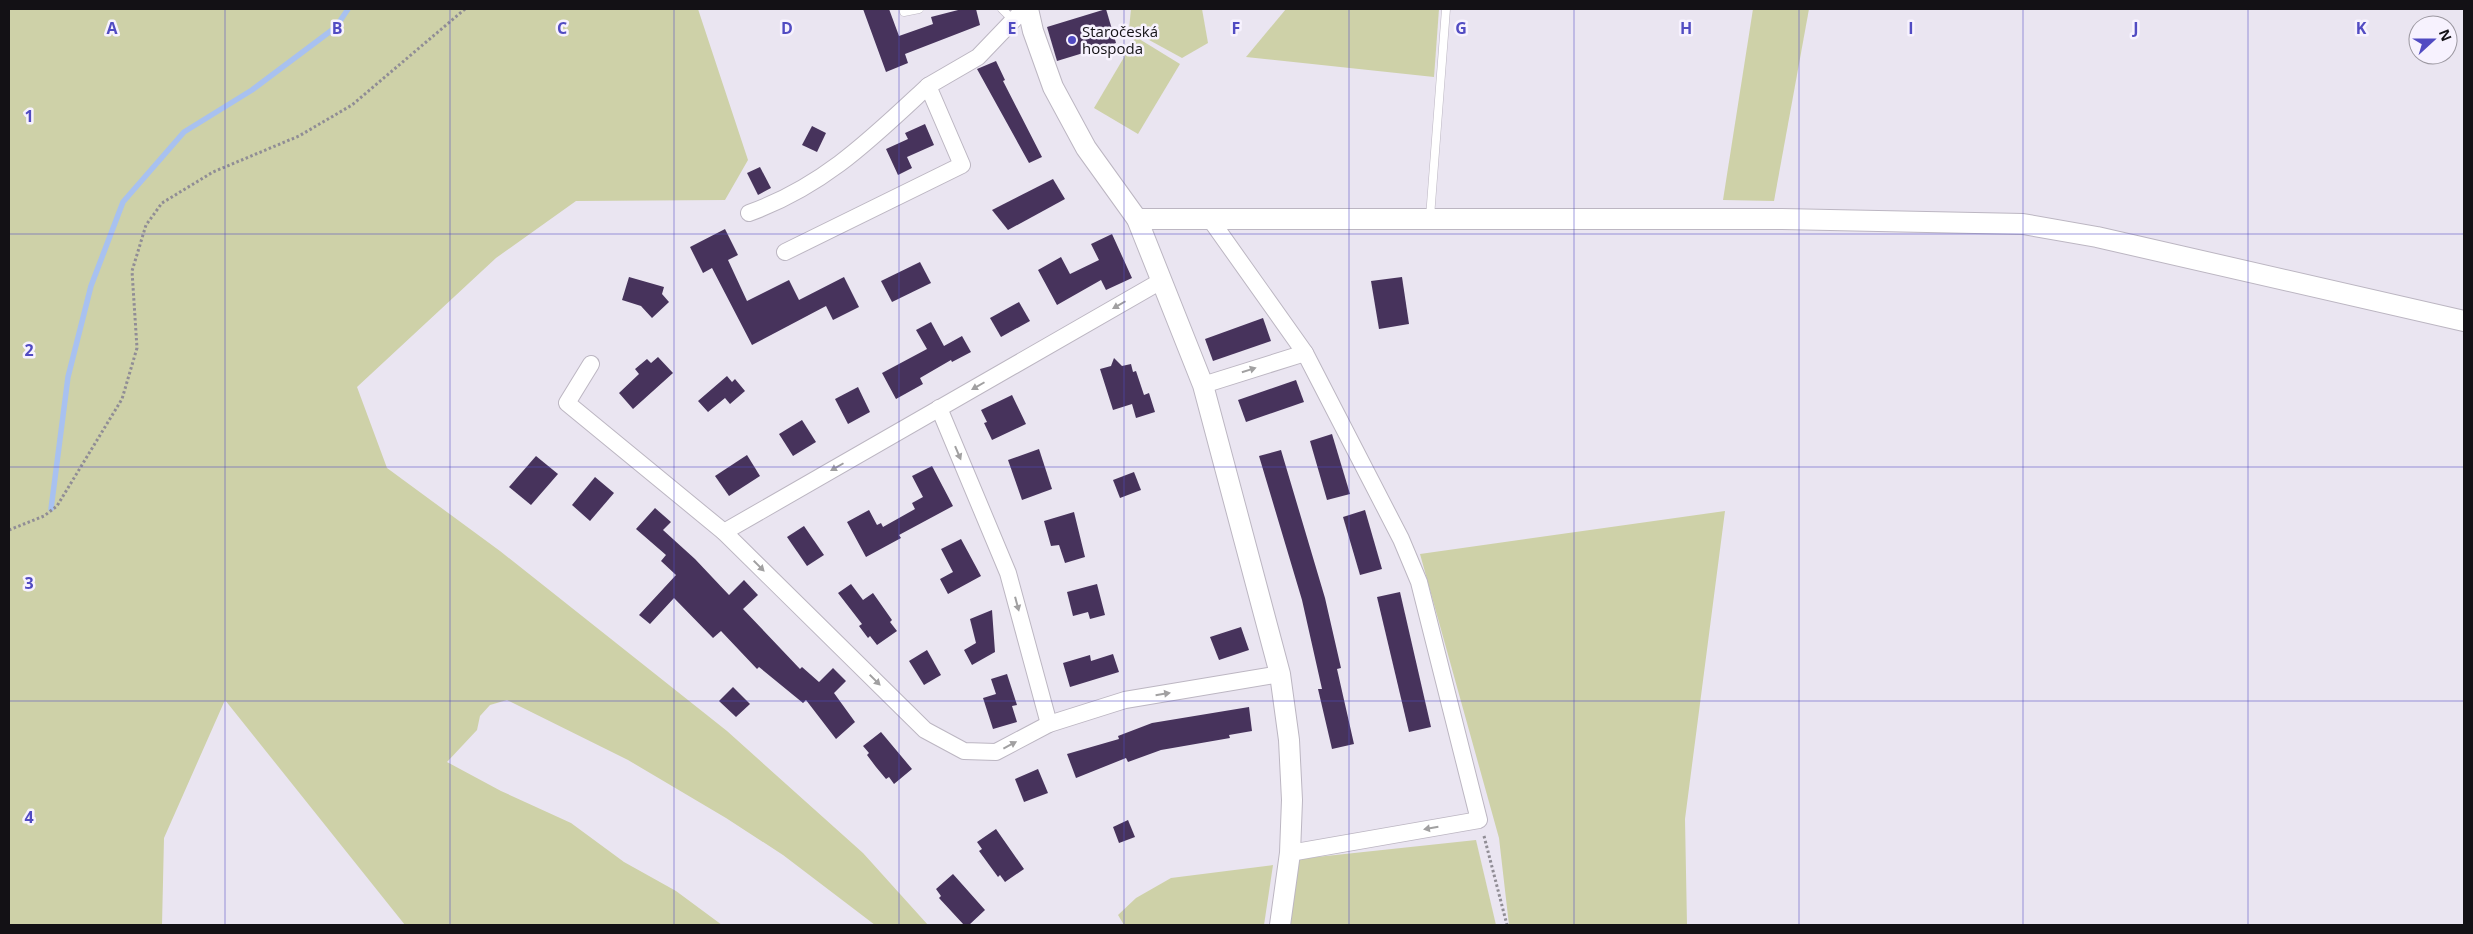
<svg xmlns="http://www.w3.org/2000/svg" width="2473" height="934" viewBox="0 0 2473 934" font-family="'Open Sans',sans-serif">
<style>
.green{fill:#ced1a8}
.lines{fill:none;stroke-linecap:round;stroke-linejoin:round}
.stream{stroke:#a8c1f0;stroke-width:5.5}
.building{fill:#47335c}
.service-casing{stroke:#bcb6c2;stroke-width:9}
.minor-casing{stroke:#bcb6c2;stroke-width:18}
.tertiary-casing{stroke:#bcb6c2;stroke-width:22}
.path{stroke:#908d95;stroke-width:3;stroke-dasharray:2.5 2.5;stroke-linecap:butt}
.service{stroke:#fff;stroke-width:8}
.minor{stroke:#fff;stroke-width:16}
.tertiary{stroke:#fff;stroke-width:20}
.oneway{fill:#a1a0a1}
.grid{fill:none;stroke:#514bc2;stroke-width:1;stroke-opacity:0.55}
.poi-dot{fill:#514bc2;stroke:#f7f2fe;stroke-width:2}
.labels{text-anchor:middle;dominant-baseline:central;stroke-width:5;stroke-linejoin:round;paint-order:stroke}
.poi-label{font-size:15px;fill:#131115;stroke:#f7f2fe;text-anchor:start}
.grid-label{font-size:16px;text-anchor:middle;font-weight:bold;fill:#514bc2;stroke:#f7f2fe;stroke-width:5;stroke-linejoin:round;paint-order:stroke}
</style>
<rect width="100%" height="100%" fill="#eae5f1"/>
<g class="green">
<path d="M9 9H698L748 160 725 200 576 201 496 258 357 387 387 468 500 551 727 731 863 853 928 925H875L783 855 726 818 628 760 507 700 490 705 480 716 477 730 447 762 501 791 571 823 624 862 676 891 722 925H405L225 700 164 838 162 925H9Z"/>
<path d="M1131 9H1202L1208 43 1182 58 1129 29Z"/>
<path d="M1286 9H1439L1434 77 1246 57Z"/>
<path d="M1753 9H1809L1774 201 1723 200Z"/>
<path d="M1136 37 1180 64 1138 134 1094 108Z"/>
<path d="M1725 511 1685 819 1687 925H1509L1499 838 1420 554Z"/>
<path d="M1476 840 1496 925H1290L1298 859Z"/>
<path d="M1273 865 1264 925H1124L1118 915 1136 898 1171 878Z"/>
</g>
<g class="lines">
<path class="stream" d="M51 509 68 377 91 286 123 202 184 132 252 90 336 27 348 9"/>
</g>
<g class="building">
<path d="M863 9H889L899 36 933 24 931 17 962 9H976L980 25 905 54 908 63 886 72Z"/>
<path d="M1106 9 1116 43 1057 61 1047 27Z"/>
<path d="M996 61 1005 80 1003 81 1042 157 1029 163 977 69Z"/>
<path d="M925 124 934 145 907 157 912 168 898 175 886 149 908 139 905 133Z"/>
<path d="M812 126 826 133 817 152 802 145Z"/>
<path d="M760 167 771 188 758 195 747 173Z"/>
<path d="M1053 179 1065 199 1008 230 992 210Z"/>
<path d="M725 229 738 255 728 260 747 301 789 280 799 300 844 277 859 307 833 320 826 306 752 345 712 268 703 273 690 247Z"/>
<path d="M1112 234 1132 278 1106 290 1101 280 1057 305 1038 270 1061 257 1070 274 1099 260 1091 244Z"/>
<path d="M920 262 931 283 892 302 881 281Z"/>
<path d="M629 277 664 287 662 294 669 302 652 318 641 306 622 300Z"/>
<path d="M1402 277 1409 324 1379 329 1371 281Z"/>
<path d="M1019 302 1030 321 1001 337 990 318Z"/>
<path d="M1263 318 1271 341 1213 361 1205 339Z"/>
<path d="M931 322 944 346 962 336 971 352 952 362 951 360 920 378 923 384 896 399 882 373 927 349 916 330Z"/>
<path d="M658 357 673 373 633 409 619 393 639 374 635 369 647 359 651 363Z"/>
<path d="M1114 358 1122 366 1131 364 1133 372 1136 371 1144 395 1149 393 1155 412 1136 418 1132 404 1113 410 1100 369 1111 366Z"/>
<path d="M727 376 732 382 735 379 745 391 730 404 725 398 708 412 698 401Z"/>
<path d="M1296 380 1304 402 1246 422 1238 400Z"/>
<path d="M858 387 870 412 848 424 835 399Z"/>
<path d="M1012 395 1026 424 992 440 984 423 987 422 981 410Z"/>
<path d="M802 420 816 442 793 456 779 434Z"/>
<path d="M1332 434 1350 494 1327 500 1310 441Z"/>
<path d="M1039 449 1052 489 1022 500 1008 460Z"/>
<path d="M1281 450 1325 598 1341 668 1337 669 1354 744 1332 749 1318 689H1322L1302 600 1259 456Z"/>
<path d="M747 455 760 476 729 496 715 476Z"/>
<path d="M536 456 558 474 531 505 509 487Z"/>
<path d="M932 466 953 506 899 535 901 538 866 557 847 522 869 510 877 525 881 523 883 527 915 509 912 503 923 497 912 476Z"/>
<path d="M1134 472 1141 490 1120 498 1113 480Z"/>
<path d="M595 477 614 493 590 521 572 505Z"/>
<path d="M655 508 671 522 663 530 695 559 729 595 744 580 758 595 743 609 800 669 802 667 819 682 833 668 846 681 834 693 855 722 836 739 806 700 803 703 759 667 757 669 721 631 713 638 674 598 650 624 639 615 676 575 661 561 666 555 636 529Z"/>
<path d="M1365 510 1382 569 1360 575 1343 517Z"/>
<path d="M1074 512 1085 557 1065 563 1059 545 1051 546 1044 521Z"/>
<path d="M804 526 824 555 807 566 787 537Z"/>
<path d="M961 539 981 576 948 594 940 579 953 572 941 549Z"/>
<path d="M851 584 863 600 873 593 892 620 890 622 897 631 877 645 870 636 868 638 859 626 862 624 838 593Z"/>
<path d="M1097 584 1105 615 1090 619 1088 612 1073 616 1067 592Z"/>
<path d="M1400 592 1431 727 1409 732 1377 597Z"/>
<path d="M992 610 995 652 972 665 964 650 976 643 970 619Z"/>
<path d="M1241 627 1249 650 1219 660 1210 637Z"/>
<path d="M927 650 941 675 924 685 909 661Z"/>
<path d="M1113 654 1119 672 1070 687 1063 663 1090 655 1091 661Z"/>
<path d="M1007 674 1017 705 1012 706 1017 722 993 729 983 698 996 694 991 679Z"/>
<path d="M733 687 750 704 736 717 719 701Z"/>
<path d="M1249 707 1252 731 1229 735 1230 738 1161 750 1128 762 1126 758 1076 778 1067 754 1119 739 1118 736 1152 723Z"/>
<path d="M881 732 912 769 894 784 889 777 886 779 876 767 867 755 869 753 863 746Z"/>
<path d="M1038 769 1048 793 1024 802 1015 779Z"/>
<path d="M1128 820 1135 837 1119 843 1113 827Z"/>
<path d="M996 829 1024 869 1005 882 1000 875 998 877 979 851 982 849 977 842Z"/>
<path d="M953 874 985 910 969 925H964L939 898 941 896 936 889Z"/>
</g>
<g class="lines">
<defs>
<g id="service">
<path d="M1002 9 1013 20"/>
<path d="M904 12 919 9"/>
<path d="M1430 217 1446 9"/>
</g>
<g id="minor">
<path d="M749 213C824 186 871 139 928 86"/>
<path d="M1210 219 1305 353 1401 539 1419 582 1479 820 1290 853"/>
<path d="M785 252 962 165 928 86 978 57 1024 9"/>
<path d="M591 364 567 403 724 532 925 730 964 751 996 752 1049 724 1125 700 1280 674"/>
<path d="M1203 385 1305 353"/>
<path d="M939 408 1008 573 1049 724"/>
<path d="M724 532 1161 281"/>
</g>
<g id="tertiary">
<path d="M1028 9 1033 31 1053 87 1086 148 1137 219 1203 385 1280 674 1289 740 1292 800 1290 853 1280 925"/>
<path d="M1137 219H1782L2023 224 2097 237 2464 321"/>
</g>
</defs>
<use href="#service" class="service-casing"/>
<use href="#minor" class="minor-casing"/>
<use href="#tertiary" class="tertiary-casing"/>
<g class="path">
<path d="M9 530 44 516 57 506 122 399 137 348 132 271 146 225 162 203 213 172 299 136 352 105 465 9"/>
<path d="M1484 836 1507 925"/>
</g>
<use href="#service" class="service"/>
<use href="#minor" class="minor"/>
<use href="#tertiary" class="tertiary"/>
</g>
<defs><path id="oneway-solid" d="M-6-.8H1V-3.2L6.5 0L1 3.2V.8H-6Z" transform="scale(1.25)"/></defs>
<g class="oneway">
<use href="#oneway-solid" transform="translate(1119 305) rotate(150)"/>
<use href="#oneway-solid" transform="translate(1249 370) rotate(-18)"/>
<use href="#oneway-solid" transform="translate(978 386) rotate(150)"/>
<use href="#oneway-solid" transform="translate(958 453) rotate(67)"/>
<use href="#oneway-solid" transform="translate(837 467) rotate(150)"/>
<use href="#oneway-solid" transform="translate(759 566) rotate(45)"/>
<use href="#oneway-solid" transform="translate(1017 604) rotate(75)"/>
<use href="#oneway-solid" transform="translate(875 680) rotate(45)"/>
<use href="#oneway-solid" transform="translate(1163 694) rotate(-9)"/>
<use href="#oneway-solid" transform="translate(1010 745) rotate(-28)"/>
<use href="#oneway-solid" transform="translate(1431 828) rotate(170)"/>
</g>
<path class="grid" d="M225 9V925M450 9V925M674 9V925M899 9V925M1124 9V925M1349 9V925M1574 9V925M1799 9V925M2023 9V925M2248 9V925M9 234H2464M9 467H2464M9 701H2464"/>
<circle class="poi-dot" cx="1072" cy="40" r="5"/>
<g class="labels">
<g class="poi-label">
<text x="1082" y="31">Staročeská<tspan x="1082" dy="17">hospoda</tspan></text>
</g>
</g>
<g class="grid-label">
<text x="112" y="34">A</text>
<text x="337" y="34">B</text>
<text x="562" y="34">C</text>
<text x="787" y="34">D</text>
<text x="1012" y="34">E</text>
<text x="1236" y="34">F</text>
<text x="1461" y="34">G</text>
<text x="1686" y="34">H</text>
<text x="1911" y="34">I</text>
<text x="2136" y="34">J</text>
<text x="2361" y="34">K</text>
<text x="29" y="122">1</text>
<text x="29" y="356">2</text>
<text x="29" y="589">3</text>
<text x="29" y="823">4</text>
</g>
<rect width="2473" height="934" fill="none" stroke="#131115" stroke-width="20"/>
<g transform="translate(2433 40) rotate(69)"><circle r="24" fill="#f7f2fe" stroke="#9c98a1"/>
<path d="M0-4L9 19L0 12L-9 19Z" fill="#514bc2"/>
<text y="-8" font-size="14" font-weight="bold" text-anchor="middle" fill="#131115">N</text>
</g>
</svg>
